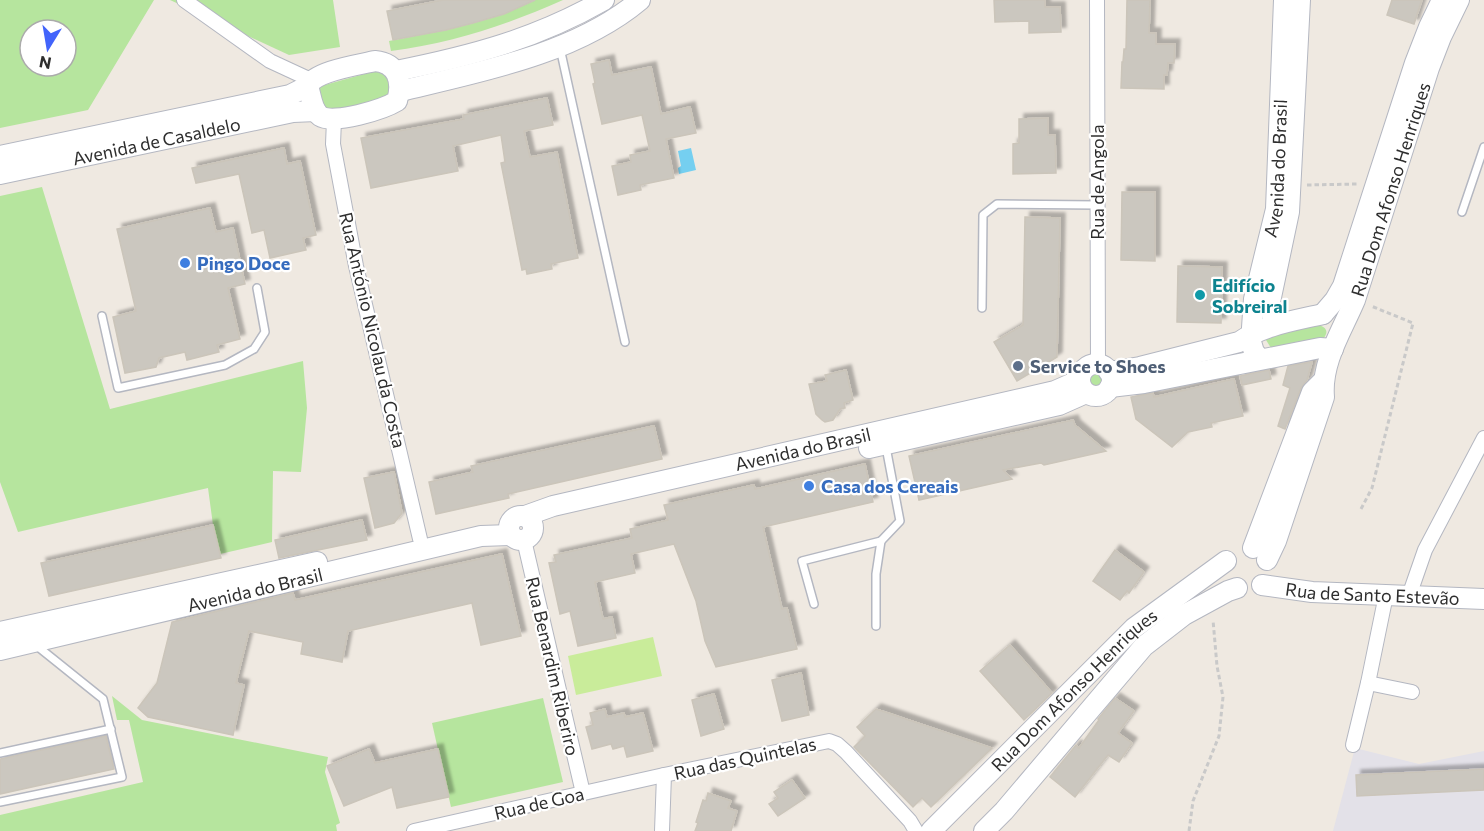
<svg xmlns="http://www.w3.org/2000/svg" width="1484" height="831" viewBox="0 0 1484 831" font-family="Commissioner,sans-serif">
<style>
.industrial{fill:#e3e1e8}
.green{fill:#b6e59e;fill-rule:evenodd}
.pitch{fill:#c9ec9a}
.water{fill:#75cff0}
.building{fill:#cbc7bf;stroke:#cbc5ba;stroke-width:1.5;filter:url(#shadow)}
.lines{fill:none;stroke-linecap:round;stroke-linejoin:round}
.lane-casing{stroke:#b4b7c1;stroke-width:10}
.street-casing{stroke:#b4b7c1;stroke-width:16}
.secondary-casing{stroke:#b4b7c1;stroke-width:22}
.path{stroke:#c9c9c9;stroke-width:3;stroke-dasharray:4.5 3;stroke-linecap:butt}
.lane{stroke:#fff;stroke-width:7}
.street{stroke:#fff;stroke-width:14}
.secondary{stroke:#fff;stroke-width:20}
.shop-dot{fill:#3f7fe0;stroke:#fff;stroke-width:2}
.culture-dot{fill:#0f9aa8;stroke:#fff;stroke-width:2}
.service-dot{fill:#5c6f8a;stroke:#fff;stroke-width:2}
.labels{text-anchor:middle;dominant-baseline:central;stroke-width:4.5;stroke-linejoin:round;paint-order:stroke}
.street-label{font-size:18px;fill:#2e2e2e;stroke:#fff}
.shop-label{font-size:18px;font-weight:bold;fill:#366cbe;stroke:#fff;text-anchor:start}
.culture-label{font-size:18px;font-weight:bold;fill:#0d838f;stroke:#fff;text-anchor:start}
.service-label{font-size:18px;font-weight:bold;fill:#4e5e75;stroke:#fff;text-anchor:start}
</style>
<defs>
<filter id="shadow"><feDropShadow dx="5" dy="-5" stdDeviation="1.5" flood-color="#0004"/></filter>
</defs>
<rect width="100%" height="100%" fill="#efe9e1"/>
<path class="industrial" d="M1355 748 1419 764 1484 751V831H1333Z"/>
<g class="green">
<path d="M0 0H154L88 110 0 128ZM30 30H66V66H30Z"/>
<path d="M170 0H333L340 47 289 55Z"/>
<path d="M535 0H563C507 25 452 43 391 51L389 41C440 31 488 21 535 0Z"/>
<path d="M375 71 386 75 391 90 389 95 383 99 330 111 325 108 319 91 321 86Z"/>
<path d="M42 187 110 409 303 361 307 408 301 472 273 471 272 542 220 554 213 525 208 488 18 532 0 482V196Z"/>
<path d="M1319 325C1328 328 1328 333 1323 339L1271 348 1266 340 1270 336Z"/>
<circle cx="1096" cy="380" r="10"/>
<path d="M112 696 142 720 328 757 325 772 340 823 336 825 337 831H0V815L143 782 129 720H117Z"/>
<path d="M543 698 563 782 451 807 432 723Z"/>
</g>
<path class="pitch" d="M653 637 662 676 576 695 568 656Z"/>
<path class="water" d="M691 148 696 170 679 174 678 168 681 166 678 151Z"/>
<g class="building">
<path d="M443 0H535L504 14 473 23 446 30 393 40 387 11Z"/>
<path d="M994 0H1045V7H1060L1061 32 1029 33V21L995 22Z"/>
<path d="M1127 0H1150L1149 33H1156V44H1175L1174 63H1168L1167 75H1164V89L1121 88 1122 62H1123L1124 49H1126Z"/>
<path d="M1392 0H1422L1414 24 1387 15Z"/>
<path d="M609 60 612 75 651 67 661 114 690 107 696 133 666 139 674 178 640 185 641 190 618 195 612 166 631 162 630 155 650 151 642 115 602 124 593 84 595 83 591 64Z"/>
<path d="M547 98 553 125 524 131 530 157 557 152 578 258 551 264 552 269 527 274 526 269 522 270 501 163 505 162 501 135 453 146 458 171 371 188 361 138 464 119 463 115Z"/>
<path d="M1048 118V135H1055L1056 173 1013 174V144L1019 143V119Z"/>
<path d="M284 148 287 164 300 161 316 235 303 238 306 250 270 258 264 230 252 233 239 174 196 183 192 168Z"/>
<path d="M1122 192H1155V261L1121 260Z"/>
<path d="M210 208 216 232 233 228 245 284 228 288 240 339 217 345 219 352 187 360 185 352 159 358 156 367 125 373 113 317 136 311 117 229Z"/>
<path d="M1025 217 1060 218 1057 357 1017 381 994 342 1023 325Z"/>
<path d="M1178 266 1222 267 1221 323 1177 322Z"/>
<path d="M1312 362 1307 380 1301 388 1285 429 1278 426 1290 388 1283 385 1288 366Z"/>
<path d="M846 370 853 400 844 403 845 408 840 409 833 420 825 422 822 420 816 414 809 384 827 381 825 375Z"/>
<path d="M1269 370 1271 379 1242 385 1240 376Z"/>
<path d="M1234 379 1243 416 1211 423 1212 427 1188 432 1172 447 1136 419 1131 397 1153 393 1154 397Z"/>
<path d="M1073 420 1075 425 1106 451 1044 465 1041 463 1003 470 1012 479 919 500 909 456Z"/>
<path d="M654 426 662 459 508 494 509 498 436 514 429 482 473 472 471 466Z"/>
<path d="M865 464 873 502 763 527 782 609 787 608 797 649 716 667 705 641 696 601 674 544 631 554 635 573 595 582 603 619 612 617 616 638 578 646 570 611 560 614 549 563 556 562 554 555 632 538 630 529 668 520 664 505 754 485 755 489Z"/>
<path d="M394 472 402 513 394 523 375 528 364 478Z"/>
<path d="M362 520 367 540 279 558 275 540Z"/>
<path d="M213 525 221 558 49 596 41 563Z"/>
<path d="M1115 550 1144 572 1129 593 1127 591 1120 600 1093 581Z"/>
<path d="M502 554 521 636 481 645 472 603 348 631 342 662 301 654 303 642 249 631 236 683 244 685 233 735 148 717 138 708 157 683 172 622 293 593 295 600Z"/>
<path d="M1010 645 1052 693 1024 720 980 671Z"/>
<path d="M801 673 809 715 782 721 772 680Z"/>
<path d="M714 694 724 729 701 736 692 700Z"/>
<path d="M1115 698 1134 711 1118 733 1132 743 1119 762 1108 755 1075 797 1050 777 1076 745 1079 748 1099 720 1098 719Z"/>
<path d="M605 709 607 717 624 713 625 717 643 713 653 751 627 757 624 746 613 749 611 744 592 749 586 727 593 725 590 713Z"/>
<path d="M876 709 992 748 931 807 922 798 913 807 854 747 865 736 857 727Z"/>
<path d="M106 736 114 769 0 794V759Z"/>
<path d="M369 749 375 763 438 749 449 797 397 808 392 787 344 806 327 766Z"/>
<path d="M1484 769V790L1357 796 1356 775Z"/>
<path d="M792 780 805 798 778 816 769 804 778 798 774 792Z"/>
<path d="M708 793 731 801 728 808 737 811 731 831H695L698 823 696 822 703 800 706 801Z"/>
</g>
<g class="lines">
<defs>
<g id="lane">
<path d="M560 48 625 342"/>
<path d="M1462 212 1484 147"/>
<path d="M982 308 983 215 997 204 1097 205"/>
<path d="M102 316 118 388 225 365 254 349 265 332 257 288"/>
<path d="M814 604 802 561 881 541"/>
<path d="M876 626V574L881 541 900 521 886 447"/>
<path d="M0 753 111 729"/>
<path d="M0 802 122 777 103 699 37 646"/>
</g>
<g id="street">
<path d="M184 0 270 61 311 80"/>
<path d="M1097 0 1098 364"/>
<path d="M334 120 333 144 356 266 420 539"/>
<path d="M524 540 583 793"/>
<path d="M1409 596 1425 550 1484 438"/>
<path d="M1368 683 1412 692"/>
<path d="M1353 745 1368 683 1386 595"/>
<path d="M414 831 664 775"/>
<path d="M662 831 664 775 829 741 837 744 846 752 910 821 916 831"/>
</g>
<g id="secondary">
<path d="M375 61C397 63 403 81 397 101 384 109 334 125 320 116 312 110 311 95 308 86 315 71 358 65 375 61Z"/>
<path d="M396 71C471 56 536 39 604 0"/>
<path d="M400 91C479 72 576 54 640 0"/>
<path d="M0 156 290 95 308 86"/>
<path id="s1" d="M0 174 293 112 316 111"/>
<path d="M1323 314 1335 300 1343 286 1415 63 1429 27 1442 0"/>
<path d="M1274 325 1270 302 1289 212 1300 0"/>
<path id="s2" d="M1260 359 1254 352 1251 342 1254 299 1276 209 1284 0"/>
<circle cx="1096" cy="380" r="16"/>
<path d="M1109 372 1140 367 1239 342C1264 325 1293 321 1323 314"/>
<path d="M1110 387 1144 383 1320 348 1333 349"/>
<path d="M869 448 1059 405 1086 393"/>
<circle cx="521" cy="528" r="12"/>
<path id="s3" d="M525 516 553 506 1055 391 1080 380"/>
<path d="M1253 548 1312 392 1323 381"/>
<path id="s4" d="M1267 560 1276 541 1324 397C1321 362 1342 331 1355 300L1429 68 1441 37 1459 0"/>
<path id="s5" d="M1262 585 1312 592 1484 599"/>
<path d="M0 632 317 562"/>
<path id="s6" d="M0 650 481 536 511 535"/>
<path id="s7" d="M931 831 1134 628 1226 561"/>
<path d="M984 831 1004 811 1144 646 1184 615 1228 591 1237 588"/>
</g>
</defs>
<use href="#lane" class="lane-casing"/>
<use href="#street" class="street-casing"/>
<use href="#secondary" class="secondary-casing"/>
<g class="path">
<path d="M1307 185 1358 184"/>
<path d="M1361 509 1372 488 1413 323 1371 306"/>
<path d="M1189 831 1193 801 1219 736 1223 697 1217 666 1213 620"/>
</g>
<use href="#lane" class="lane"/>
<use href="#street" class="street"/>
<use href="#secondary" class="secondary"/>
</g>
<g class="shop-dot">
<circle cx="185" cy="263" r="6"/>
<circle cx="809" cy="486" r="6"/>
</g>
<circle class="culture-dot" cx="1200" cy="295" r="6"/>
<circle class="service-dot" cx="1018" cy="366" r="6"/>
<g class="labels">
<g class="street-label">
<text stroke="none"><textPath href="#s1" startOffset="160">Avenida de Casaldelo</textPath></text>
<text stroke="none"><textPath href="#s2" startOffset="196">Avenida do Brasil</textPath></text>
<text transform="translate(1097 182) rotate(-90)">Rua de Angola</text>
<text stroke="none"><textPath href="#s4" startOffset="392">Rua Dom Afonso Henriques</textPath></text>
<text transform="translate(373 330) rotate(77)">Rua António Nicolau da Costa</text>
<text stroke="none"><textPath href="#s3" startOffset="286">Avenida do Brasil</textPath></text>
<text stroke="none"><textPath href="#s6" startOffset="262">Avenida do Brasil</textPath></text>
<text stroke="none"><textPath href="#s5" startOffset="111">Rua de Santo Estevão</textPath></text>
<text transform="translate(553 666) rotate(77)">Rua Benardim Riberiro</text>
<text stroke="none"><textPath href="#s7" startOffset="201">Rua Dom Afonso Henriques</textPath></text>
<text transform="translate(745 758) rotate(-12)">Rua das Quintelas</text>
<text transform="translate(539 803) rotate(-13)">Rua de Goa</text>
</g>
<g class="shop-label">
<text x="197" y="263">Pingo Doce</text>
<text x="821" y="486">Casa dos Cereais</text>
</g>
<g class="culture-label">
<text x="1212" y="285">Edifício<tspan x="1212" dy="21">Sobreiral</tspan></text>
</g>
<g class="service-label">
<text x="1030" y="366">Service to Shoes</text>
</g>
</g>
<g transform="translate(48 48) rotate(191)"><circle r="28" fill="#ffffff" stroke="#ababab" stroke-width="1.5"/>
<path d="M0-4.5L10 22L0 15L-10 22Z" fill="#4264fb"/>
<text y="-9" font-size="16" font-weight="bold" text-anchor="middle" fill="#2e2e2e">N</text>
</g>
</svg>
